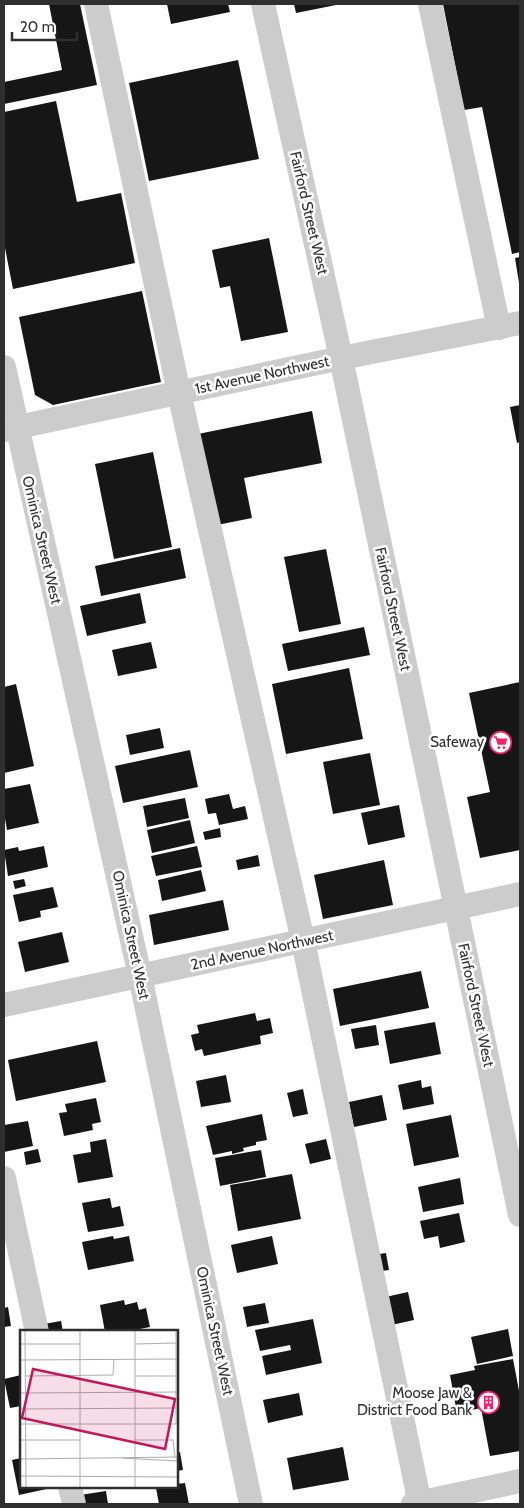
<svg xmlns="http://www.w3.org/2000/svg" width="524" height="1508" viewBox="0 0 524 1508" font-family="Cabin,sans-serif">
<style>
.building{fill:#161616}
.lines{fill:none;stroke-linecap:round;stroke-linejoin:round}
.minor{stroke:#ccc;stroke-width:24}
.labels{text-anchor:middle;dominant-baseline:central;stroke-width:5;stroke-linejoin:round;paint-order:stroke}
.street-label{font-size:15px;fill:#2f2f2f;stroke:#fff}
.poi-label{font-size:15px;fill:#2f2f2f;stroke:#fff;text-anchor:end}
.inset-road{fill:none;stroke:#acacac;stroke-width:1}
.view{fill:#c2185b;fill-opacity:0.15;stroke:#c2185b;stroke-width:2.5}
.inset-edge{fill:none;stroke:#2f2f2f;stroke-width:2.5}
</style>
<rect width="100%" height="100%" fill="#fff"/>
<g class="building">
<path d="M49 4H80L97 85 4 104V82L62 70Z"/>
<path d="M167 4H228L230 12 171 24Z"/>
<path d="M294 4H336V5L296 13Z"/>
<path d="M443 4H520V252L512 254 482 107 464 110Z"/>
<path d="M238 60 259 159 149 181 129 83Z"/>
<path d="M56 101 77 202 121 193 135 263 13 289 4 243V112Z"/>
<path d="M269 238 288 332 241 341 230 286 220 288 212 250Z"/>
<path d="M520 257V283H519L515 258Z"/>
<path d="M142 291 161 382 53 405 35 395 19 317Z"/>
<path d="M520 405V442L517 443 510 407Z"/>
<path d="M312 411 322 463 244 478 252 518 212 526 193 435Z"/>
<path d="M153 452 172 547 114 559 95 464Z"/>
<path d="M180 548 186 578 101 596 95 566Z"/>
<path d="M326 549 341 624 299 632 284 557Z"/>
<path d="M140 593 146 623 87 636 80 606Z"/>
<path d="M364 627 370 655 288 671 282 644Z"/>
<path d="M151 642 157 668 118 676 112 650Z"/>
<path d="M349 668 363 739 286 754 272 684Z"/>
<path d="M520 682V850L480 858 467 797 490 792 469 693Z"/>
<path d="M16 684 34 766 4 773V687Z"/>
<path d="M160 728 164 748 130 755 126 735Z"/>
<path d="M190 750 198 787 123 803 115 766Z"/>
<path d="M370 753 380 805 333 814 323 762Z"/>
<path d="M30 784 39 823 7 830 4 813V789Z"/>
<path d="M229 794 233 809 245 806 248 819 219 825 216 813 208 814 205 799Z"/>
<path d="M185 798 189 818 147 827 143 806Z"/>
<path d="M399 805 405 837 368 845 361 813Z"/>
<path d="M190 820 195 843 152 853 147 830Z"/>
<path d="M220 828 221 837 205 840 203 832Z"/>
<path d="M44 846 48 867 8 876 4 850 18 847 19 851Z"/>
<path d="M197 846 202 867 156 876 151 856Z"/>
<path d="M258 855 260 866 238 870 236 860Z"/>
<path d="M384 860 393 905 323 919 314 875Z"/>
<path d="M201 870 206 891 162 901 158 880Z"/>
<path d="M24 879 26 886 15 889 13 881Z"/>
<path d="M53 887 58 907 40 911 41 917 19 922 13 895Z"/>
<path d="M223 900 229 930 154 945 149 915Z"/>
<path d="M62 932 69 962 25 972 18 942Z"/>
<path d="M421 971 429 1008 340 1026 333 989Z"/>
<path d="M255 1013 257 1021 270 1018 273 1033 260 1036 261 1044 204 1056 202 1049 195 1051 191 1035 199 1033 197 1025Z"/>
<path d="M435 1022 441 1054 390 1064 384 1031Z"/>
<path d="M376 1025 379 1045 355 1049 351 1029Z"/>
<path d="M97 1041 106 1082 16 1101 8 1060Z"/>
<path d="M226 1075 231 1102 201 1107 196 1081Z"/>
<path d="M421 1080 422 1088 431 1086 434 1104 403 1110 398 1085Z"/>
<path d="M303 1089 308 1114 293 1117 287 1093Z"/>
<path d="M382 1095 387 1120 354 1127 349 1102Z"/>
<path d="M96 1098 101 1122 92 1124 93 1130 64 1136 59 1113 67 1112 65 1104Z"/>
<path d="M262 1114 267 1140 256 1142V1145L243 1148 244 1151 232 1154V1151L213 1155 206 1126Z"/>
<path d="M451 1115 459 1157 414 1166 406 1124Z"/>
<path d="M28 1121 33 1146 4 1152V1125Z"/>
<path d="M106 1139 113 1177 78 1183 73 1155 91 1152 90 1142Z"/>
<path d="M326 1139 331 1159 310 1164 305 1144Z"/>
<path d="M38 1149 41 1162 26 1165 24 1152Z"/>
<path d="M261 1150 266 1177 220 1186 215 1158Z"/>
<path d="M292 1174 301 1219 238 1231 230 1185Z"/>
<path d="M460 1178 464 1204 423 1212 418 1187Z"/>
<path d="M110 1198 112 1208 120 1206 124 1226 88 1232 82 1203Z"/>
<path d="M459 1213 465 1242 440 1248 438 1236 424 1239 420 1221Z"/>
<path d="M113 1236 114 1239 129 1236 134 1261 88 1270 82 1242Z"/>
<path d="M272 1236 278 1264 237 1273 231 1245Z"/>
<path d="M386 1253 389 1270 375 1272 372 1255Z"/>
<path d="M408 1292 414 1320 387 1326 381 1298Z"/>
<path d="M124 1300 125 1305 137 1302 139 1310 146 1308 150 1327 124 1332H105L100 1305Z"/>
<path d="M265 1303 269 1323 247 1327 243 1307Z"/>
<path d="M8 1307 11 1326 4 1327V1308Z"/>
<path d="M313 1319 322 1363 266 1375 262 1356 291 1350 290 1345 260 1351 255 1330Z"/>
<path d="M61 1321 63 1332H46L44 1324Z"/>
<path d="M508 1329 513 1356 477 1364 471 1337Z"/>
<path d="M513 1359 520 1396V1451L490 1456 481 1408 457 1413 450 1375 475 1370 474 1366Z"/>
<path d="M21 1375V1406L10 1408 4 1379Z"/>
<path d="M299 1393 303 1415 268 1423 263 1400Z"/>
<path d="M343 1447 349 1480 293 1490 287 1458Z"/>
<path d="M180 1452 183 1470 176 1471V1453Z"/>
<path d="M21 1458V1487H51V1488L19 1495 12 1460Z"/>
<path d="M185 1483 189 1504H159L156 1488 176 1487V1484Z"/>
<path d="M106 1491 108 1504H82L80 1495Z"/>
</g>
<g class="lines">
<g class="minor">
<path d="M96 4 179 393 303 941 420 1504"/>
<path d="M263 4 341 358 520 1215"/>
<path d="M430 4 499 328"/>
<path d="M4 367 140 976 251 1504"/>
<path d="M4 430 341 358 520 323"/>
<path d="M4 1005 520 894"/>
<path d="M4 1178 37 1332"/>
<path d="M70 1487 74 1504"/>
<path d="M413 1504 520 1481"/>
</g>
</g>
<defs>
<symbol id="supermarket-ring" viewBox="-11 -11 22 22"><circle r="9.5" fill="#fff" stroke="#f6206b" stroke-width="1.5"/><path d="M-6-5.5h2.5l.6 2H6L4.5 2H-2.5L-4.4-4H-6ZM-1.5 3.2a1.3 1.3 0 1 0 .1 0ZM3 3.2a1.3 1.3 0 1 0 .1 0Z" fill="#f6206b"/></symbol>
<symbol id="building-ring" viewBox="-11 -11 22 22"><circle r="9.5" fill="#fff" stroke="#f6206b" stroke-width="1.5"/><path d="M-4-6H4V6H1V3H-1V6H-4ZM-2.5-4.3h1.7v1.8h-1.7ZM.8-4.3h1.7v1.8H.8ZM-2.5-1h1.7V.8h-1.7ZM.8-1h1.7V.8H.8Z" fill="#f6206b"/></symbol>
</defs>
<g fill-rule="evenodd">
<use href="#supermarket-ring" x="488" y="730" width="25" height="25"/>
<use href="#building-ring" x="476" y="1390" width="25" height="25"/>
</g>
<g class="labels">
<g class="street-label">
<text transform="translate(309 213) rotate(77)">Fairford Street West</text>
<text transform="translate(262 375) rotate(-12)">1st Avenue Northwest</text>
<text transform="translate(42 540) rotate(77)">Ominica Street West</text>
<text transform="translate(393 609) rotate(78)">Fairford Street West</text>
<text transform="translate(131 935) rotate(78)">Ominica Street West</text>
<text transform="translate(262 950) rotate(-12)">2nd Avenue Northwest</text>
<text transform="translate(476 1005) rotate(78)">Fairford Street West</text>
<text transform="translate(215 1331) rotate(78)">Ominica Street West</text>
</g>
<g class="poi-label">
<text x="484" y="742">Safeway</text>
<text x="472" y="1393">Moose Jaw &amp;<tspan x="472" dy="17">District Food Bank</tspan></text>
</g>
</g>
<g transform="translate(20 1330)">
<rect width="158" height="158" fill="#fff"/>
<path class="inset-road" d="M5 0 6 157M60 0V157M115 0V157M156 0V94M0 14H60M115 14 156 13M0 30 158 29M5 46 93 45 94 29M115 46H155M0 63 158 62M0 79 156 78M0 94H158M0 110H60M114 110H153L155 127M102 128 158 131M0 129 158 127M0 146 158 147"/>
<path class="view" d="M13 39 155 69 145 119 2 88Z"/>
<rect width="158" height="158" class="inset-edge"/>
</g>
<rect width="524" height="1508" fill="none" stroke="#2f2f2f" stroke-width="10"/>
<path d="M12 32v8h65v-8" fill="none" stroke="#2f2f2f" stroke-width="2.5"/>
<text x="20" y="32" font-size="15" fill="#2f2f2f" stroke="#ffffff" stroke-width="4" paint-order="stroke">20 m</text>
</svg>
